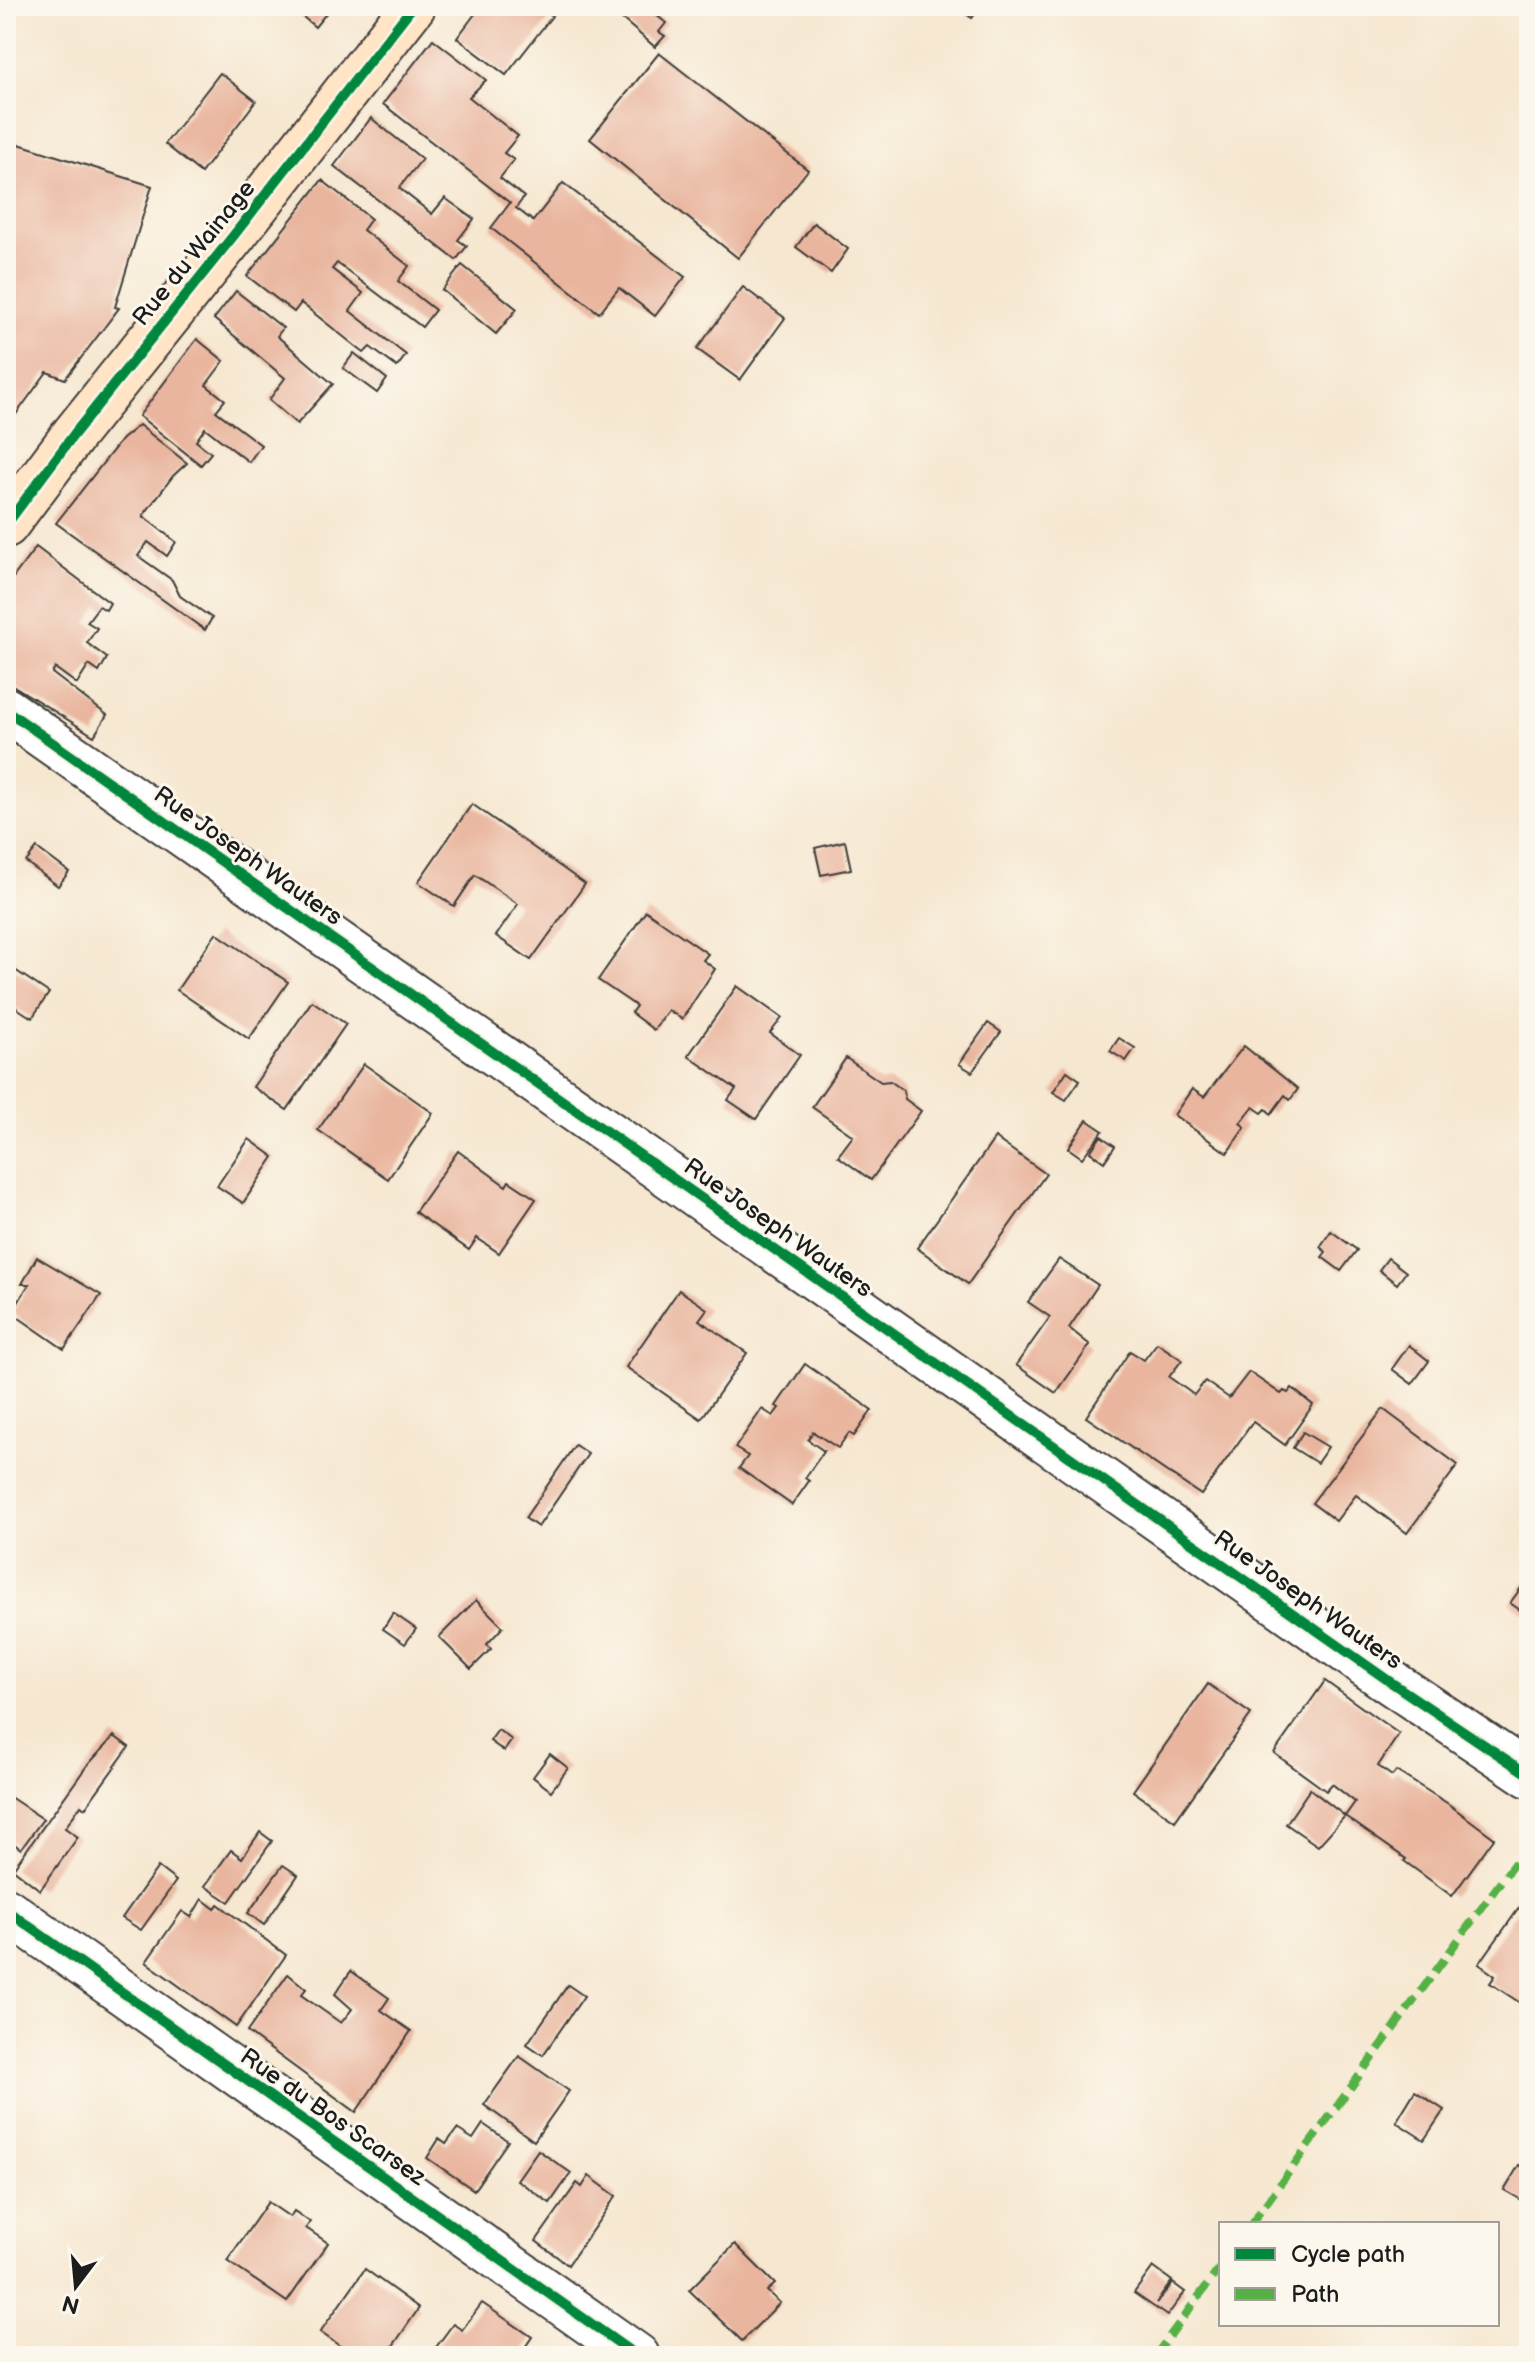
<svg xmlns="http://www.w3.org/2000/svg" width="1535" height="2362" viewBox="0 0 1535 2362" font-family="'Balsamiq Sans',sans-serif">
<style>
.building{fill:#e9b59e}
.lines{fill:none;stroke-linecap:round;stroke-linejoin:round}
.street-casing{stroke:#3d3a37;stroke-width:48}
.secondary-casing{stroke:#3d3a37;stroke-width:48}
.street{stroke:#fff;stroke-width:44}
.secondary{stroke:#ffe4c6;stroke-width:44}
.quiet{stroke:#55b145;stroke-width:8;stroke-dasharray:16 8;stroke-linecap:butt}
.cycleway-casing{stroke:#fbf7ec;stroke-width:15}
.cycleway{stroke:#00873e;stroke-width:10}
.labels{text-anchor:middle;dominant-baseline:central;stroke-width:6;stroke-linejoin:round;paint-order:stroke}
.street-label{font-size:24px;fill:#1c1c1c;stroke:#fbf7ec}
</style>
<rect width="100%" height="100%" fill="#fbf7ec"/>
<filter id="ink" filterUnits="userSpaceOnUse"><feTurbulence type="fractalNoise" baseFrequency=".0125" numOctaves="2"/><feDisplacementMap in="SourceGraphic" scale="16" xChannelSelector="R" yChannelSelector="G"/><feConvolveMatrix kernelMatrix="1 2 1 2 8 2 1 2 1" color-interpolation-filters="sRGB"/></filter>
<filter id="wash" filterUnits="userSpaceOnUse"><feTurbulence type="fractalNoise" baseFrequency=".006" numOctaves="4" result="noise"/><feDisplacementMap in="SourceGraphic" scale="32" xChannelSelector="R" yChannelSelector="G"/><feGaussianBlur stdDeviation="1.8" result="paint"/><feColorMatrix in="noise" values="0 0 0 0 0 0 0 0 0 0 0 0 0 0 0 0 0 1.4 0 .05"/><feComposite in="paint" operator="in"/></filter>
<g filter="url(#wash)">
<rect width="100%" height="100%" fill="#f6e7d0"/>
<g id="blocks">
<g class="building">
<path d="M290 6H332L315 27Z"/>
<path d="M481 6H540L552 16 506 75 457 38Z"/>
<path d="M607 6H645L666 23 659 32 665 36 655 47Z"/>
<path d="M959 6H973L978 10 972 18 958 8Z"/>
<path d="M433 39 486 80 469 97 518 136 504 153 514 160 500 178 524 197 516 208 533 221 563 183 685 277 655 316 619 288 599 313 491 228 510 203 383 104Z"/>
<path d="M659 53 808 170 738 258 590 139Z"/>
<path d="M220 73 256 101 201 173 165 144Z"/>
<path d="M371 118 422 159 399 188 432 214 445 198 474 219 458 240 467 246 456 260 334 166Z"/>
<path d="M6 140 152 186 115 307 119 308 65 379 47 372 6 428Z"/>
<path d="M322 180 371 219 363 230 409 266 398 281 435 310 422 327 337 263 332 269 363 293 350 311 406 355 397 367 370 347 364 353 301 303 294 312 247 276Z"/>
<path d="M814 223 848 249 831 273 796 247Z"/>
<path d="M462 265 517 309 496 334 442 290Z"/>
<path d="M743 287 785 318 740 380 697 349Z"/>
<path d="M236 291 283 328 277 336 333 384 297 424 269 400 285 378 214 319Z"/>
<path d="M197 339 224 361 206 385 225 400 216 411 261 445 249 462 205 428 196 441 211 453 201 465 139 416Z"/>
<path d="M354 353 387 379 377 393 343 368Z"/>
<path d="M139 425 187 463 173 476 143 516 176 542 167 556 148 542 138 556 172 580 180 596 212 618 205 630 56 523 122 439Z"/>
<path d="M36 547 110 603 106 610 99 606 87 622 97 628 87 643 107 658 99 672 89 665 77 684 55 668 52 673 107 715 94 736 6 681V587Z"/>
<path d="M472 804 585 884 531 960 496 936 518 904 475 875 454 906 418 882Z"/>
<path d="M845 841 851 869 821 875 815 848Z"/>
<path d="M37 848 69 872 58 886 26 862Z"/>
<path d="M646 911 708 954 703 960 715 969 682 1019 668 1010 654 1030 631 1013 636 1006 598 980Z"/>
<path d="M216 933 288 982 249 1039 177 990Z"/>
<path d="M12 968 49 993 32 1018 6 1001V977Z"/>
<path d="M737 986 782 1018 770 1033 800 1055 756 1119 728 1100 736 1089 688 1056Z"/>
<path d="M312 1001 346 1024 287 1110 253 1087Z"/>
<path d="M988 1023 1001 1032 972 1072 959 1064Z"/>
<path d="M1119 1038 1135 1048 1126 1061 1110 1051Z"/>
<path d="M1244 1046 1298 1089 1290 1100 1285 1095 1271 1114 1266 1109 1262 1113 1253 1107 1240 1123 1245 1127 1227 1153 1174 1115 1192 1089 1204 1097Z"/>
<path d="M846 1058 881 1082 890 1081 903 1090 905 1099 921 1111 871 1180 838 1156 853 1136 812 1107Z"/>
<path d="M364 1064 433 1113 388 1179 318 1130Z"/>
<path d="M1067 1071 1080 1080 1066 1100 1053 1092Z"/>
<path d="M1087 1120 1103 1131 1082 1158 1068 1148Z"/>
<path d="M1101 1136 1115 1146 1104 1162 1090 1152Z"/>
<path d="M995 1138 1046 1174 968 1284 917 1248Z"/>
<path d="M249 1139 274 1157 243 1203 217 1186Z"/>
<path d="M458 1151 506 1186 509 1181 536 1199 499 1253 477 1238 469 1250 415 1212Z"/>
<path d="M1331 1231 1357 1250 1341 1271 1322 1257 1326 1252 1320 1247Z"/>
<path d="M37 1257 101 1295 64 1349 12 1313 29 1284H22Z"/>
<path d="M1388 1258 1406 1272 1397 1284 1379 1270Z"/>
<path d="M1059 1259 1098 1285 1069 1328 1090 1345 1056 1393 1016 1365 1050 1317 1028 1302Z"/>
<path d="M679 1290 707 1309 699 1320 747 1353 701 1419 626 1367Z"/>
<path d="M1157 1343 1182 1360 1169 1377 1194 1395 1205 1381 1229 1398 1249 1372 1281 1394 1284 1391 1288 1393 1292 1388 1313 1405 1285 1445 1253 1422 1201 1495 1086 1417 1130 1351 1144 1360Z"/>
<path d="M1409 1345 1429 1361 1412 1384 1392 1369Z"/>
<path d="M805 1364 872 1410 854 1436 849 1433 838 1448 813 1432 808 1440 824 1451 805 1478 809 1481 792 1505 739 1468 748 1456 735 1448 762 1409 773 1416 779 1408 776 1406Z"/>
<path d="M1383 1409 1458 1465 1407 1533 1356 1495 1336 1521 1312 1503Z"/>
<path d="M1303 1432 1328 1447 1317 1463 1293 1448Z"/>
<path d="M575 1445 588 1454 538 1527 525 1518Z"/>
<path d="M1529 1577V1616L1510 1603Z"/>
<path d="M476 1600 503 1627 487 1644 491 1649 471 1669 439 1637Z"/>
<path d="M393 1613 416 1629 405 1644 383 1629Z"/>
<path d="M1325 1681 1399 1734 1378 1766 1392 1776 1396 1771 1447 1803 1494 1838 1452 1896 1404 1861 1406 1859 1345 1816 1318 1846 1286 1824 1310 1789 1345 1816 1355 1802 1332 1784 1326 1791 1274 1753Z"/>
<path d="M1208 1684 1251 1714 1175 1821 1133 1791Z"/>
<path d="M498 1730 512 1740 504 1751 490 1741Z"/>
<path d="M114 1736 129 1747 85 1808 81 1805 65 1828 78 1837 40 1890 13 1869 86 1767Z"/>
<path d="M550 1754 568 1768 551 1791 533 1777Z"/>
<path d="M10 1797 43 1819 21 1849 6 1838V1803Z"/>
<path d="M260 1832 272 1841 229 1902 205 1886 231 1850 242 1858Z"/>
<path d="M283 1865 298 1875 264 1925 248 1913Z"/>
<path d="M158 1867 176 1881 141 1930 122 1918Z"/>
<path d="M1529 1894V2006L1528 2008 1490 1983 1495 1976 1479 1964Z"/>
<path d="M202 1899 215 1909 218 1904 286 1955 236 2027 146 1962 182 1911 191 1917Z"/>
<path d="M351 1971 389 1998 381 2010 411 2031 356 2112 247 2032 288 1974 306 1989 301 1995 341 2023 352 2009 335 1994Z"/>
<path d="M568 1985 584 1996 543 2055 527 2044Z"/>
<path d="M519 2056 569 2091 534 2141 484 2105Z"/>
<path d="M1415 2091 1444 2110 1424 2140 1396 2122Z"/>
<path d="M483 2124 508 2141 474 2190 427 2158 439 2139 446 2144 457 2129 473 2139Z"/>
<path d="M538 2150 571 2173 550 2203 517 2180Z"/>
<path d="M1519 2165 1529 2170V2195L1525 2202 1504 2190Z"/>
<path d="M589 2176 616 2196 568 2265 536 2241 577 2183 582 2187Z"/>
<path d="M268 2202 290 2217 294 2211 310 2222 306 2228 328 2243 287 2302 227 2261Z"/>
<path d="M735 2244 775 2284 767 2291 780 2303 742 2341 689 2290Z"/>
<path d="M1153 2267 1172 2281 1156 2303 1173 2283 1185 2292 1167 2316 1134 2293Z"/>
<path d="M365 2269 419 2308 386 2356H345L348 2352 320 2332Z"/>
<path d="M482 2303 532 2337 519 2356H434L437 2352 434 2350 453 2324 462 2330Z"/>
</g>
</g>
</g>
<g filter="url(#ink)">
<use href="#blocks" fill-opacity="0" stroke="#3d3a37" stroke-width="2"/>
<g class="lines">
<defs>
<g id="street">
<path d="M6 710 1389 1681 1529 1775"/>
<path d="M6 1910 637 2356"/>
</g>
<path id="secondary" d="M6 525 75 433 234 235 413 6"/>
</defs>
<use href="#street" class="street-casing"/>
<use href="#secondary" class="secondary-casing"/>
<use href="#street" class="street"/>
<use href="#secondary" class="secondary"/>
<g class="quiet">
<path d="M1251 2224 1529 1843"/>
<path d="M1155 2356 1221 2266"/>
</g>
<defs>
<g id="cycleway">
<path d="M6 525 75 433 234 235 413 6"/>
<path d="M6 710 1389 1681 1529 1775"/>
<path d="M6 1910 637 2356"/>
</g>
</defs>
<use href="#cycleway" class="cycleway-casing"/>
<use href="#cycleway" class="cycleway"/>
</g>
</g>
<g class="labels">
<g class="street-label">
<text transform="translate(194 253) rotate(-51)">Rue du Wainage</text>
<text transform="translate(248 856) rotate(35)">Rue Joseph Wauters</text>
<text transform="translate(778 1228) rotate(35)">Rue Joseph Wauters</text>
<text transform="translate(1308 1600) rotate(35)">Rue Joseph Wauters</text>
<text transform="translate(333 2117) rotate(35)">Rue du Bos Scarsez</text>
</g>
</g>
<rect width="1535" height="2362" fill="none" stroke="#fbf7ec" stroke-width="32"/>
<rect x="1219" y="2222" width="280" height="104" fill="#fbf7ec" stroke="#a29f99" stroke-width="2"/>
<rect x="1235" y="2248" width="40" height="12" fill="#00873e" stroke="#a29f99" stroke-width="2"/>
<text x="1291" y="2262" font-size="24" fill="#1c1c1c">Cycle path</text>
<rect x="1235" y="2288" width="40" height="12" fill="#55b145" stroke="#a29f99" stroke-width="2"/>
<text x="1291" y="2302" font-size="24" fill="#1c1c1c">Path</text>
<g transform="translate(76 2286) rotate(196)" stroke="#fbf7ec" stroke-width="6" paint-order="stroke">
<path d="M0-6L14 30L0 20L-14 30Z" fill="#1c1c1c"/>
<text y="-12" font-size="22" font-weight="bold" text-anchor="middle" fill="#1c1c1c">N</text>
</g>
</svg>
